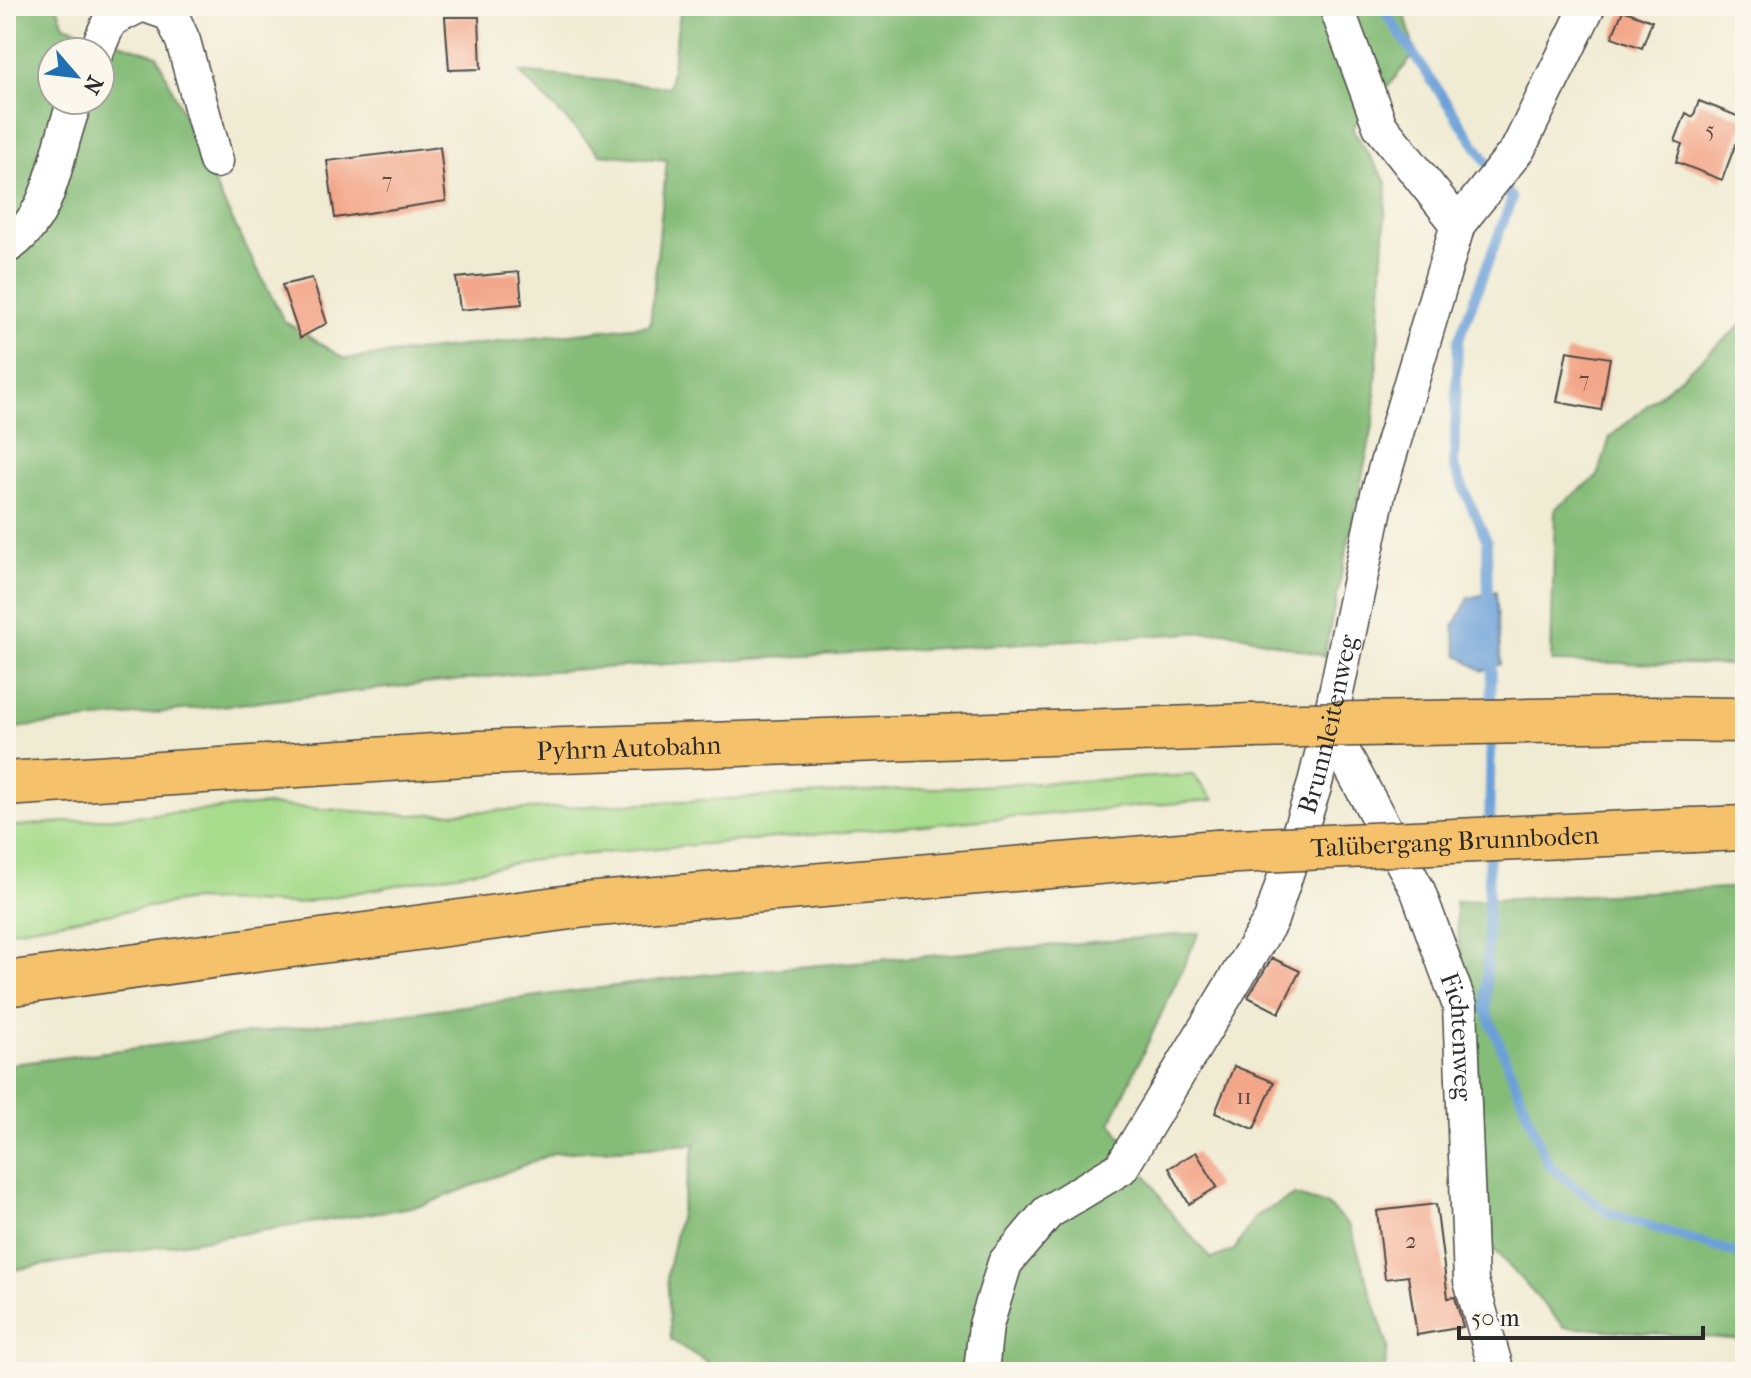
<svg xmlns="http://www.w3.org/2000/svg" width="1751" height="1378" viewBox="0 0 1751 1378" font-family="'IM FELL French Canon',serif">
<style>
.green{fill:#a7dc8c;stroke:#69845c;stroke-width:2}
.forest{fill:#85bc78;stroke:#587452;stroke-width:2;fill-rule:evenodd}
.water{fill:#6ca0d8;stroke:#4c6682;stroke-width:2}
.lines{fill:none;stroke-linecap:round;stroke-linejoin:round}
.stream{stroke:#6ca0d8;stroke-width:10}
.building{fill:#f3a78a}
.minor-casing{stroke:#494844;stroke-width:37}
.highway-casing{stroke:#494844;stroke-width:47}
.minor{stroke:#fff;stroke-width:34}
.highway{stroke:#f5c16b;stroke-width:44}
.highway-bridge-casing{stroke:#494844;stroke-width:47;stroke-linecap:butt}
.highway-bridge{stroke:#f5c16b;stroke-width:44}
.labels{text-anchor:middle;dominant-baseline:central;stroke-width:6;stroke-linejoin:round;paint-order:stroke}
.number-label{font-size:22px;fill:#5d4a43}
.street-label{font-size:26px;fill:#2b2b2b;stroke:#fbf7ec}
</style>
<rect width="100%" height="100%" fill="#fbf7ec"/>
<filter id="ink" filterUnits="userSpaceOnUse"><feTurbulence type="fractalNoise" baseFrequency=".0125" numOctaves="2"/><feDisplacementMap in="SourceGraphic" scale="16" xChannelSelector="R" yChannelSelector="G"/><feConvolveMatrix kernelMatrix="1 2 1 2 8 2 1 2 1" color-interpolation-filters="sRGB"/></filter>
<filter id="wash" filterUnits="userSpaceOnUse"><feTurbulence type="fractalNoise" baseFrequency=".006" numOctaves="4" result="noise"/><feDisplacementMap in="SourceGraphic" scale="32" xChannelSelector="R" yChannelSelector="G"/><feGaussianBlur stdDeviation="1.8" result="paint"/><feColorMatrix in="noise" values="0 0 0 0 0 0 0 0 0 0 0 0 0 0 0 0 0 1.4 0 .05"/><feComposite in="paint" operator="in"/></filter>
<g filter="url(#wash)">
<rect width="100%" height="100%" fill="#f0ebd3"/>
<path class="green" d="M1193 775 1214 800 543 858 295 904 191 900 6 931V827L265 805 411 815Z"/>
<g class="forest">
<path d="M6 6H57L64 25 157 55 215 186 284 321 345 359 650 325 667 160 600 154 519 72 669 87 681 6H1403L1415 54 1352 128 1387 183 1374 421 1324 656 1225 631 535 672 6 729ZM52 52H100V100H52Z"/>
<path d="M1745 322V665L1551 662 1555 509 1598 476 1610 437Z"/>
<path d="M1745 887V1340L1564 1327 1490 1245 1455 902Z"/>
<path d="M1199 933 1111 1122 1173 1216 1212 1259 1234 1250 1255 1217 1294 1195 1327 1205 1350 1226 1388 1347 1384 1372H730L713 1366 671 1340 667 1274 695 1144 554 1153 424 1205 6 1271V1065L701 975Z"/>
</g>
<path class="water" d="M1496 591 1501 664 1482 671 1458 655 1453 628 1469 598Z"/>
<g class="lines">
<g class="stream">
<path d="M1381 6 1512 199 1458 341 1454 467 1487 541 1488 603"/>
<path d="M1491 711 1492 655"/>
<path d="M1489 831 1491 731"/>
<path d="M1489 851 1486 1010 1548 1164 1608 1213 1745 1256"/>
</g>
</g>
<g id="blocks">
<g class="building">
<path d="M1623 10 1652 21 1642 48 1612 37Z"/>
<path d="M445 17H479L481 69 449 70Z"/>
<path d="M1699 101 1745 119 1722 180 1676 162 1682 144 1675 141 1686 113 1693 117Z"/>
<path d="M440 147 446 201 335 218 327 161Z"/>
<path d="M519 272 522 304 460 310 456 278Z"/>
<path d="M312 278 327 323 300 338 282 285Z"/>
<path d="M1567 351 1610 358 1601 410 1557 402Z"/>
<path d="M1272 958 1300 971 1279 1013 1248 997Z"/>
<path d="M1234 1066 1274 1082 1254 1129 1215 1113Z"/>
<path d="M1196 1152 1217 1187 1189 1204 1169 1168Z"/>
<path d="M1436 1204 1448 1298 1455 1297 1463 1327 1417 1335 1408 1276 1385 1279 1377 1211Z"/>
</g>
</g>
</g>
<g filter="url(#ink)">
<use href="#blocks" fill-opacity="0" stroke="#494844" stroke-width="2"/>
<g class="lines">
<defs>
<g id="minor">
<path d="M148 6 171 14 183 41 216 161"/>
<path d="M1336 6 1380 126 1458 224 1518 149 1588 6"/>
<path d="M96 52 110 20 138 6"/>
<path d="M6 247C56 215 54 150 76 100"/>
<path id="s1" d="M1329 726 1418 891 1460 1006 1471 1281 1497 1372"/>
<path id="s2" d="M981 1372 986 1325 1005 1263 1048 1212 1121 1168 1271 920 1314 787 1329 726 1378 494 1458 224"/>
</g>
<g id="highway">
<path d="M1647 719 1745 720"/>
<path id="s3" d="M6 784 480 753 1252 726"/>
<path d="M1693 830 1745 828"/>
<path d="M6 984 585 905 1217 852"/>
</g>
</defs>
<use href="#minor" class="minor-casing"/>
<use href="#highway" class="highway-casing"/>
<use href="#minor" class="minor"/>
<use href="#highway" class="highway"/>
<defs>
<g id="highway-bridge">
<path d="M1252 726 1647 719"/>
<path id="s4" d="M1217 852 1693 830"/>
</g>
</defs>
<use href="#highway-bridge" class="highway-bridge-casing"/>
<use href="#highway-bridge" class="highway-bridge"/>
</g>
</g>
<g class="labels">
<g class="number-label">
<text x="1710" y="130">5</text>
<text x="387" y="181">7</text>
<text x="1584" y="380">7</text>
<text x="1244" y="1097">11</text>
<text x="1411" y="1241">2</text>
</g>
<g class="street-label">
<text stroke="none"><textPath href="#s2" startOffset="758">Brunnleitenweg</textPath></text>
<text stroke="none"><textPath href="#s3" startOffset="624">Pyhrn Autobahn</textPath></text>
<text stroke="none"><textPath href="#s4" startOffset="238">Talübergang Brunnboden</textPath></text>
<text stroke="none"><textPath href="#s1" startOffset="340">Fichtenweg</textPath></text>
</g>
</g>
<rect width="1751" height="1378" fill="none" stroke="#fbf7ec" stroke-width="32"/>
<g transform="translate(76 76) rotate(118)"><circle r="38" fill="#fbf7ec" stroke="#a8a59f" stroke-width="2"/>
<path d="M0-6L14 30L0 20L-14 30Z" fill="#1f6fb2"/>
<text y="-12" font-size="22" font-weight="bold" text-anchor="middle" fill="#2b2b2b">N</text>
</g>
<path d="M1459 1326v12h244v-12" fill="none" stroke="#2b2b2b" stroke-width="4"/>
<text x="1471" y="1326" font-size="24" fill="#2b2b2b" stroke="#fbf7ec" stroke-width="6" paint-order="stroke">50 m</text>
</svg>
